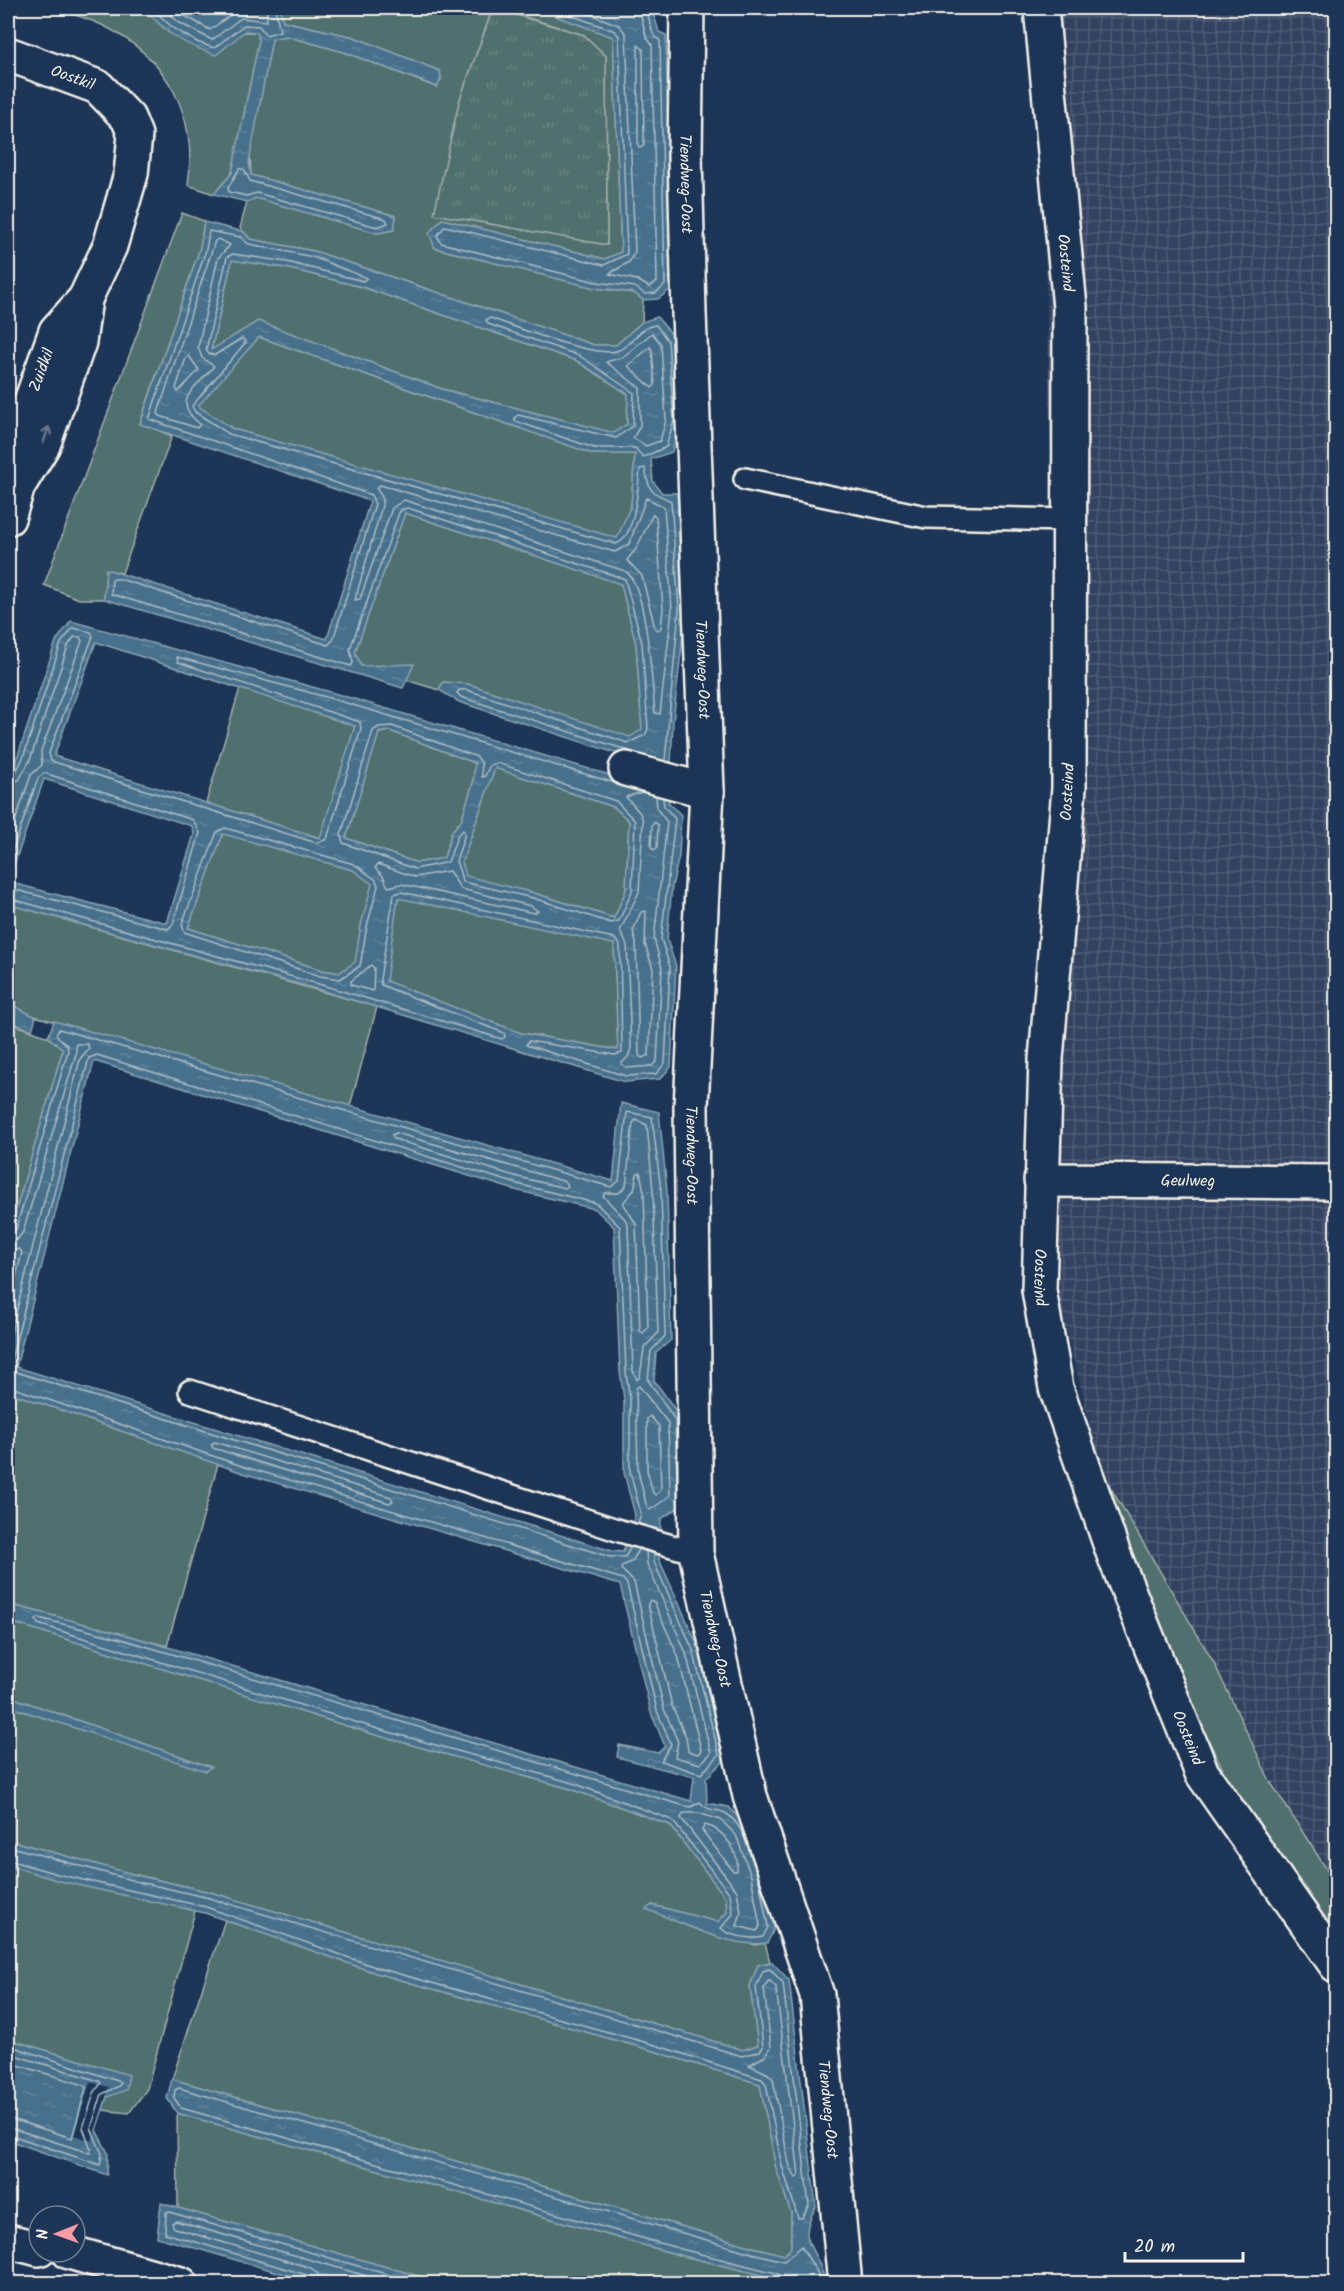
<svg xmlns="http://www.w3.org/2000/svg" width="1344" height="2291" viewBox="0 0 1344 2291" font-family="Kalam,sans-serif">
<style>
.industrial{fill:url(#industrial-grid)}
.green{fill:#506f6e;stroke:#a2b0ab;stroke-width:1.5}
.park{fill:url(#park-tufts);stroke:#a2b0ab;stroke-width:1.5}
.water{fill:url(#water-ripples);stroke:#8ca4b1;stroke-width:1.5;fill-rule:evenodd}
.pier{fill:#1d3557}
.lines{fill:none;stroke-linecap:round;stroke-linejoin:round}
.shore{stroke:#aebdc4;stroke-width:1.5}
.service-casing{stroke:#f4f1e8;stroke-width:26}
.minor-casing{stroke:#f4f1e8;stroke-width:38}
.tertiary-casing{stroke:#f4f1e8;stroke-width:38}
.service{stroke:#1d3557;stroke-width:21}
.minor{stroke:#1d3557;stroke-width:33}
.tertiary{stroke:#1d3557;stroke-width:33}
.oneway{stroke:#68778a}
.labels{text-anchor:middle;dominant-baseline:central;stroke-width:4.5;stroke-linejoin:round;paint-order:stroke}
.street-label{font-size:16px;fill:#f4f1e8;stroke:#1d3557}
</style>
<defs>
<pattern id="industrial-grid" width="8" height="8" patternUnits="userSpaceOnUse" patternTransform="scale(1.5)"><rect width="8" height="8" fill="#334260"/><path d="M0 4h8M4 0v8" fill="none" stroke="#515e77"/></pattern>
<pattern id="park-tufts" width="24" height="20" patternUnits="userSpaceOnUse" patternTransform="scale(1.5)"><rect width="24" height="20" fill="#506f6e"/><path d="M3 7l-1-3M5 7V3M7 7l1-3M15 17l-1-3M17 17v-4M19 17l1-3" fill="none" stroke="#6a8483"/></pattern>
<pattern id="water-ripples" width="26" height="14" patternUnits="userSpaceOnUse" patternTransform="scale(1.5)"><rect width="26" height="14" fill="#46708d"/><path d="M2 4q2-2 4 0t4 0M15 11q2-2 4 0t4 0" fill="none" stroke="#61859d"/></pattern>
</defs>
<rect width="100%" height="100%" fill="#1d3557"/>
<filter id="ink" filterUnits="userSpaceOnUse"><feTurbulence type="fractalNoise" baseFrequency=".0167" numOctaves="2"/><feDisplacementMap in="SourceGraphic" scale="12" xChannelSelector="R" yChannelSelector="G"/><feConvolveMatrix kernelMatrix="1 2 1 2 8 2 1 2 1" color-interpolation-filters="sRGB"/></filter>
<g filter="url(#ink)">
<path class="industrial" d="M1038 8H1336V1906L1102 1471 1032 1196 1057 663Z"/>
<g class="green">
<path d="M52 8H141L158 19 169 33 257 32 259 40 232 173 214 194 188 185C198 115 168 58 104 26 88 18 69 13 52 8Z"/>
<path d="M280 8H493L459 102 607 244 606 56 584 35 496 8H534L613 37 621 252 605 259 442 219 430 233 435 248 595 288 634 293 643 300 642 322 616 345H594L314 251 250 239 240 228 247 202 256 198 377 233 394 229 396 216 251 175 250 154 272 39 286 36 344 52 436 87 441 79 440 71 354 37 283 21Z"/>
<path d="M182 213 204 221 200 248 140 423 172 436 122 573 106 570 104 599H79L44 585Z"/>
<path d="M232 260 286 268 362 287 577 361 628 394 627 424 614 433 442 389 258 321 211 351Z"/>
<path d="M259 337 593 454H635L631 505 617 539 233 429 197 406Z"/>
<path d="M405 513 621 584 636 644 642 730 630 738 468 684 443 682 439 690 406 680 413 665 361 666 355 652Z"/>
<path d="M240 688 355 726 321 838 206 803Z"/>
<path d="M390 731 475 763 473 783 461 821 452 831 444 858 417 863 346 838 379 733Z"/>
<path d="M495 768 614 807 629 821 626 890 614 918 534 893 466 877 462 862Z"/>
<path d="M223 833 353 870 373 884 361 925 356 962 339 973 322 970 188 928Z"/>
<path d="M398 897 614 944 618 1050 521 1033 385 981Z"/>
<path d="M8 904 377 1007 350 1106 31 1015 8 1003Z"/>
<path d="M8 1022 48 1037 63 1049 8 1237Z"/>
<path d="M8 1392 218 1464 167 1646 8 1604Z"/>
<path d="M1106 1480 1213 1661 1271 1783 1336 1884V1940L1249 1821 1195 1714 1129 1558Z"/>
<path d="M8 1621 376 1735 571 1789 670 1825 726 1898 727 1912 718 1922 652 1905 755 1945 765 1943 770 1962 758 1965 750 1986 758 2045 743 2050 210 1892 124 1872 8 1840V1706L205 1770 211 1767 8 1696Z"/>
<path d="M8 1861 195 1911 147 2089 129 2113 102 2110 107 2097 128 2075 8 2039Z"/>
<path d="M225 1920 376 1973 654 2051 760 2084 776 2168 791 2213V2248L784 2255 753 2247 172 2079Z"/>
<path d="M177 2113 679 2255 775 2278 780 2283H443L178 2208Z"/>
</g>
<path class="park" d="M493 8 584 35 606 56 607 245 434 214 459 102Z"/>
<g class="water">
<path d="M141 8H280L283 21 354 37 440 71 441 79 437 87 344 52 286 36 272 39 249 162 251 175 396 216 394 230 377 233 256 198 247 202 214 194 232 173 259 40 257 32 245 31 216 55C200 50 185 44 171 34 161 27 153 16 141 8Z"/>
<path d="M534 8H652L659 32 666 35 671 289 658 299 643 300 634 293 595 288 435 248 429 233 442 219 605 259 621 252 613 37Z"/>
<path d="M204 222 244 232 250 239 314 251 594 345H616L642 322 657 317 674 337 680 421 672 452 651 459 653 481 662 493H677L686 609 673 722 669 803 681 815 679 856 672 886 667 940 676 966 671 1067 660 1079 625 1082 320 990 8 904V775L18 755 56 641 71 621 327 691 633 782 643 762 459 702 439 690 443 682 468 684 630 737 642 729 636 644 621 584 405 513 355 652 361 666 414 664 403 688 104 599 106 569 327 639 370 501 140 424 200 248ZM232 260 286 268 362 287 577 361 628 394 627 424 614 433 442 389 258 321 211 350ZM259 337 593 454H635L631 505 617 538 233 429 198 406ZM96 642 355 726 320 838 54 756ZM390 731 475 763 473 783 461 821 452 831 444 858 417 863 346 838 379 733ZM495 768 614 807 629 821 626 890 614 918 534 893 466 876 462 862ZM44 779 192 826 194 834 167 923 8 882ZM223 834 353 870 372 884 361 925 355 962 339 973 322 970 188 928ZM398 898 614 944 618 1050 521 1033 386 981Z"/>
<path d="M8 1003 36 1017 32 1030 8 1021Z"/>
<path d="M54 1021 613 1181 621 1103 659 1112 667 1191 671 1340 656 1353 654 1380 681 1418 684 1504 661 1519 659 1559 699 1648 726 1759 706 1778 707 1803 729 1807 747 1827 764 1873 774 1929 767 1943C731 1949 680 1922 646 1909L652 1905 718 1922 727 1912 726 1898 670 1825 571 1789 376 1735 8 1621V1604L120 1633 691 1801 694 1777 617 1757 619 1745 658 1753 665 1746 651 1713 620 1585 243 1473 8 1392V1237L63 1049 48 1037ZM94 1061 515 1190 595 1209 614 1227 620 1372 624 1399V1473L635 1515 623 1552 612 1551 16 1367Z"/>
<path d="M8 1696 211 1767 205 1771 8 1706Z"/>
<path d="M8 1840 136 1875 210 1892 743 2050 758 2045 750 1986 758 1965 772 1962 789 1980 816 2207C793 2245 821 2249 825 2283H780L775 2278 679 2255 177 2113 167 2098 172 2079 753 2247 784 2255 791 2248V2213L776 2168 760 2084 654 2051 376 1973 205 1913 59 1881 8 1865Z"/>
<path d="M8 2039 129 2075 126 2090 107 2097 96 2130 108 2153 107 2175 8 2140Z"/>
<path d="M161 2203 178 2208 443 2283H315L157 2237Z"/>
</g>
<path class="pier" d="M90 2082 109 2087 92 2141 74 2135Z"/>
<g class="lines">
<g class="shore">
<path d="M152 8 173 28 197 42 214 48 244 25 259 26 266 35 280 31 275 8"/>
<path d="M165 8 178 22 212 40 241 18 267 21V8"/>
<path d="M177 8 184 15 210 30 236 11 258 8"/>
<path d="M551 8 615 31 619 36 627 254 604 265 445 226 437 236 441 243 596 282 635 287 645 294 656 293 665 285 660 41 653 34 646 8"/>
<path d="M573 8 619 25 626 34 635 252 629 262 609 274 637 280 649 287 657 282 652 45 646 36 639 8"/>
<path d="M638 45 643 49 644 145 641 148 638 146Z"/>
<path d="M239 169H244L250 181 386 219 388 223 377 227 257 193 246 196 229 192 228 188Z"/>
<path d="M218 239 230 245 218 258 198 347 202 358 214 366C197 388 169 400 200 424L197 428 160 416 158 413 215 241Z"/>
<path d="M490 318C514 326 599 360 619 350 633 344 640 326 656 325L668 341 674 420 666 447 643 457 635 448H594L515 421V417L518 415 616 438 633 426 634 393 580 356 488 324 486 320Z"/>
<path d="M652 333 661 344 666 420 660 441 646 446 633 438 640 426V388L606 362 623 357Z"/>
<path d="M650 347 652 350 655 385 652 388 628 366Z"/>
<path d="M189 356 199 370 178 392 176 388 186 358Z"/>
<path d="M380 485 615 552 629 544 646 498 664 507 672 609 660 714 655 713C652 686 647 583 625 571L404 500 392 508 360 599 355 600 382 506V497L376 488Z"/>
<path d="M653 514 656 517 663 609 661 628 658 630 655 628 642 576 627 560 636 549Z"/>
<path d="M392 726 477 757 481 762 482 777 485 776 490 765 497 763 616 801 635 821 632 891 619 921 611 923 533 898 463 882 456 861 465 834 463 830 458 834 448 862 415 869 343 843 341 835 373 731 378 727Z"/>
<path d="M636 753 461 697 457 693 459 690H467L628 743 645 735 648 729 642 643 625 579 408 508 402 509 399 513 350 649 353 663 351 666 111 594 112 579H120L328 645 333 640 375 504 371 495 149 419 206 250 209 231 240 237 249 244 313 257 367 278 363 281 287 262 233 254 227 257 206 350 209 354 215 355 242 338 246 342 192 406 195 412 229 434 616 544C635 539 638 487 640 469L645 468C650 495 650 490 671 501L679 609 665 761"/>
<path d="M8 776 15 774 23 758 61 643 73 628 91 632 93 636 49 753 51 761 317 843 327 839 361 729 360 722 178 662 177 657 326 697 615 783"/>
<path d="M8 784 19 780 30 760 68 646 74 637H80L82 641 41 751 42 765 31 775 8 842"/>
<path d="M642 792 626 797 640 813 643 821 639 892 620 931 627 945 631 1048 628 1057 621 1064 627 1068 652 1066 657 1061 662 968 654 939 667 822 657 809 656 796"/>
<path d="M655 822 658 825 657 848 654 850 651 847 652 825Z"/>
<path d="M225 828 354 864 376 880 378 886 367 926 360 966 340 979 320 976 184 932 182 924 217 832Z"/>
<path d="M8 864 38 778 44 773 193 820 200 833 173 924 168 929 8 888"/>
<path d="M378 864 415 877 449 871 461 889 531 906 538 911 534 913 401 884 388 887 383 876 375 868Z"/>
<path d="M8 898 322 985 502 1039 505 1037 504 1033 381 985 380 979 394 894 401 892 614 938 620 945 622 1053 615 1055 529 1041 526 1045 626 1076 656 1074 665 1063 670 967 661 939 675 819 664 806 663 798"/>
<path d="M646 911 645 944 653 969 649 1055 642 1058 639 1055 636 943 633 931 641 912Z"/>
<path d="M371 965 374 968 373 991 351 985V981Z"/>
<path d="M636 1120 647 1125 653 1191 658 1333 644 1348 640 1377 637 1380 633 1371 628 1226 625 1219 603 1196 605 1193H619L626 1186 633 1123Z"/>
<path d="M396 1133 566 1182 568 1186 565 1188 518 1177 394 1139 392 1135Z"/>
<path d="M640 1172 644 1192 648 1328 643 1333 640 1331 636 1224 623 1203 634 1190 637 1174Z"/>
<path d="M8 1234 16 1229 68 1051 67 1045 56 1035 59 1029 611 1187 619 1181 627 1112 652 1117 661 1191 665 1336 651 1351 648 1380 675 1420 677 1477"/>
<path d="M8 1242 17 1240 23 1232 76 1054V1044H87L89 1048 80 1059 8 1345"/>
<path d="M8 1251 19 1249 22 1252 8 1309"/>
<path d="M8 1386 245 1467 623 1579 627 1584 657 1711 671 1744 661 1761 701 1774 719 1755 693 1650 654 1562V1553"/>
<path d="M639 1386 668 1423 670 1496 650 1510 647 1508 638 1471 636 1388Z"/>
<path d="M650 1416 659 1426 661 1490 656 1495 653 1493 647 1470V1419Z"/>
<path d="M215 1442 391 1497 393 1501 389 1503 213 1448 211 1444Z"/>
<path d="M631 1547 625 1557H610L13 1371 10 1364 89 1058 97 1055 517 1184 596 1203 620 1227 626 1372 630 1399V1472L641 1514 638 1524"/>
<path d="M638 1549 633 1561 622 1566 621 1569 634 1582 664 1709 678 1742 675 1757 700 1764 711 1753 686 1653 647 1564 646 1551"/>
<path d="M650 1600 654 1602 678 1656 701 1750 698 1754 688 1751 686 1737 672 1706 648 1604Z"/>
<path d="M684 1813H698L721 1820 736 1835 751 1876 760 1926 757 1931 737 1926 741 1912 737 1891 681 1818Z"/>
<path d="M705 1825C724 1829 740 1852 737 1871H733L702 1830Z"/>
<path d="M747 1844C743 1833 736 1819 725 1813 716 1808 707 1812 700 1802L691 1807 685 1806 118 1638 39 1618 36 1620 38 1624 378 1729 573 1783 672 1820 730 1894 733 1914 721 1928C728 1936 753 1940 763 1937L768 1927 759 1880"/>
<path d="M8 1846 135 1881 209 1898 742 2056 760 2051 763 2047 756 1987 763 1971 770 1969 783 1983 809 2206 802 2218H798L782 2166 766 2084 762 2079 655 2045 378 1968 206 1907 61 1875 8 1860"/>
<path d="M769 1980 776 1987 799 2175 796 2178 789 2164 773 2079 767 2073 749 2065 765 2056 771 2047 764 1988Z"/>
<path d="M8 2045 121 2082 119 2086 102 2094 91 2128 102 2154 100 2165 8 2134"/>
<path d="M8 2053 99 2081 101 2083 94 2093 83 2128 91 2149 90 2153 8 2127"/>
<path d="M8 2062 84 2085 86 2088 72 2138 8 2118"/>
<path d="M312 2284 307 2275 165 2233 166 2213 169 2212 421 2284"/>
<path d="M320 2284 318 2274 311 2268 174 2228 172 2223 176 2221 394 2284"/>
<path d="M784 2284 783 2277 776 2273 681 2249 181 2108 174 2098 175 2090 179 2088 752 2253 784 2261 801 2246 818 2274 819 2284"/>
</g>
<defs>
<g id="service">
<path d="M745 479 926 517 1069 520"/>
<path d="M190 1391 620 1531 696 1553"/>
</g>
<g id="minor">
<path id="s1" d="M687 8 685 155 689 313 707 791 691 1107 696 1553 750 1796 817 1995 845 2284"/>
<path id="s2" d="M1041 8 1070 307 1069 788 1046 1059 1039 1290 1056 1388 1114 1555 1202 1773 1336 1965"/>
<path d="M626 769 707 791"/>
<path id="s3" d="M1041 1180 1336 1182"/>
<path d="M8 2241 39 2249"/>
<path d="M69 2252 181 2284"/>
</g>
<g id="tertiary">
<path id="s4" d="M8 54 98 87 128 118 135 135 131 174 110 246 85 299 56 331 18 438V486"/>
<path d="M8 518 18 486 43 445 79 342 85 299"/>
</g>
</defs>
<use href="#service" class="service-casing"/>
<use href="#minor" class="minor-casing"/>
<use href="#tertiary" class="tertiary-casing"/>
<use href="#service" class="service"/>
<use href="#minor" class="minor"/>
<use href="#tertiary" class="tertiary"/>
</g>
<defs><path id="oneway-shaft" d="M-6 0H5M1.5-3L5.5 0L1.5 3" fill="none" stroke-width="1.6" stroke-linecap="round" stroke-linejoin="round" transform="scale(1.5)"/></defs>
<use class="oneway" href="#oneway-shaft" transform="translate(46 435) rotate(-71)"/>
</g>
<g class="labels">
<g class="street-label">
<text stroke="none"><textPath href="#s4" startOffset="69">Oostkil</textPath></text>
<text stroke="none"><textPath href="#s1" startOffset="176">Tiendweg-Oost</textPath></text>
<text stroke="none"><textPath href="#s2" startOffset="256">Oosteind</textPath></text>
<text transform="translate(42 370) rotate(-70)">Zuidkil</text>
<text stroke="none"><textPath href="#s1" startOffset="662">Tiendweg-Oost</textPath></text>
<text transform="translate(1068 792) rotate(-87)">Oosteind</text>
<text stroke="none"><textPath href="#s1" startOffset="1148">Tiendweg-Oost</textPath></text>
<text stroke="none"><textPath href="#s3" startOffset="147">Geulweg</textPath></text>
<text stroke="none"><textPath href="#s2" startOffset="1272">Oosteind</textPath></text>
<text stroke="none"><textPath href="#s1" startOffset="1634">Tiendweg-Oost</textPath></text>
<text stroke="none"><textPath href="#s2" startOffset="1758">Oosteind</textPath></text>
<text stroke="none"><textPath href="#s1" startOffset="2120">Tiendweg-Oost</textPath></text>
</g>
</g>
<rect width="1344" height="2291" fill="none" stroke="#1d3557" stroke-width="30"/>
<rect x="15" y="15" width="1314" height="2261" fill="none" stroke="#f4f1e8" stroke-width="2" filter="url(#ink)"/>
<g transform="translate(57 2234) rotate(269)"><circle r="28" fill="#1d3557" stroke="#738091" stroke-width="1.5"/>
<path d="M0-4.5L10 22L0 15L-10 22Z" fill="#ff9aa2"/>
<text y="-9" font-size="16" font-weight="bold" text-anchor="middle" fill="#f4f1e8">N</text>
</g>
<path d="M1125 2252v9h118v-9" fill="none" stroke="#f4f1e8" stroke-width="3"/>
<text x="1134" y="2252" font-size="18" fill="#f4f1e8" stroke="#1d3557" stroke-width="4.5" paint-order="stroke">20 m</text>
</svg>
